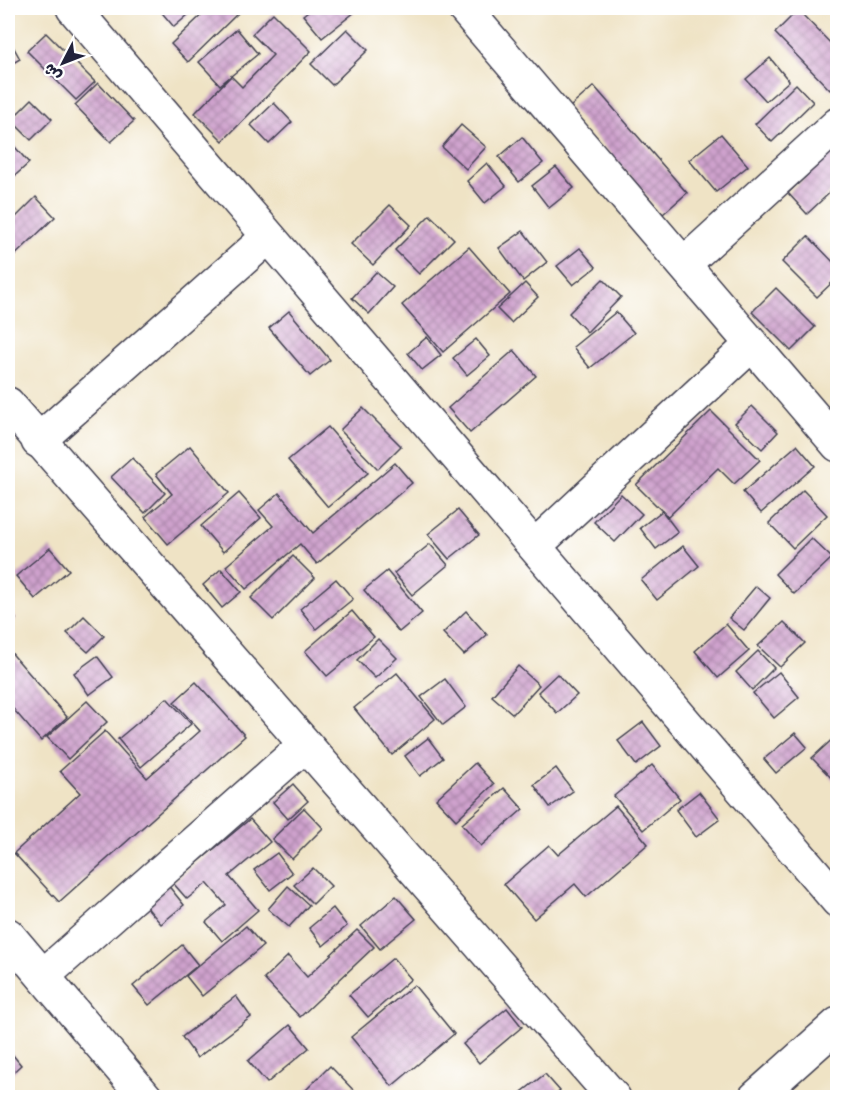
<svg xmlns="http://www.w3.org/2000/svg" width="845" height="1105" viewBox="0 0 845 1105" font-family="Kalam,'Playpen Sans Arabic',sans-serif">
<style>
.building{fill:url(#building-cross-hatch)}
.lines{fill:none;stroke-linecap:round;stroke-linejoin:round}
.minor-casing{stroke:#413f50;stroke-width:36}
.minor{stroke:#fff;stroke-width:33}
</style>
<defs>
<pattern id="building-cross-hatch" width="8" height="8" patternUnits="userSpaceOnUse" patternTransform="scale(1.5)"><rect width="8" height="8" fill="#cfa2cd"/><path d="M0 0l8 8M0 8l8-8" fill="none" stroke="#a884a8"/></pattern>
</defs>
<rect width="100%" height="100%" fill="#fff"/>
<filter id="ink" filterUnits="userSpaceOnUse"><feTurbulence type="fractalNoise" baseFrequency=".0167" numOctaves="2"/><feDisplacementMap in="SourceGraphic" scale="12" xChannelSelector="R" yChannelSelector="G"/><feConvolveMatrix kernelMatrix="1 2 1 2 8 2 1 2 1" color-interpolation-filters="sRGB"/></filter>
<filter id="wash" filterUnits="userSpaceOnUse"><feTurbulence type="fractalNoise" baseFrequency=".008" numOctaves="4" result="noise"/><feDisplacementMap in="SourceGraphic" scale="24" xChannelSelector="R" yChannelSelector="G"/><feGaussianBlur stdDeviation="1.35" result="paint"/><feColorMatrix in="noise" values="0 0 0 0 0 0 0 0 0 0 0 0 0 0 0 0 0 1.4 0 .05"/><feComposite in="paint" operator="in"/></filter>
<g filter="url(#wash)">
<rect width="100%" height="100%" fill="#efe3c5"/>
<g id="blocks">
<g class="building">
<path d="M158 8H196L174 27Z"/>
<path d="M209 8H234L239 12 188 62 171 44Z"/>
<path d="M312 8H360L322 38 303 15Z"/>
<path d="M798 10 838 51V82L830 90 775 33Z"/>
<path d="M273 13 311 51 223 141 195 113 231 76 242 87 273 55 252 34Z"/>
<path d="M237 29 258 54 220 85 199 62Z"/>
<path d="M347 29 368 50 332 85 311 64Z"/>
<path d="M46 33 95 82 76 100 27 51Z"/>
<path d="M8 37 20 59 8 66Z"/>
<path d="M770 58 789 81 766 101 746 79Z"/>
<path d="M98 83 134 121 111 142 75 105Z"/>
<path d="M796 84 813 102 772 142 755 124Z"/>
<path d="M594 86 687 193 663 214 570 107Z"/>
<path d="M32 99 52 119 31 140 11 120Z"/>
<path d="M274 103 292 122 269 144 251 125Z"/>
<path d="M461 125 486 147 466 169 442 147Z"/>
<path d="M721 134 748 166 716 192 689 160Z"/>
<path d="M522 137 543 163 519 182 499 157Z"/>
<path d="M8 139 29 163 8 182Z"/>
<path d="M838 146V185L807 214 788 193Z"/>
<path d="M487 163 506 186 485 203 467 181Z"/>
<path d="M556 167 574 188 549 208 532 186Z"/>
<path d="M36 197 55 217 8 262V225Z"/>
<path d="M390 205 411 225 373 265 351 244Z"/>
<path d="M430 215 454 239 419 274 395 250Z"/>
<path d="M523 231 547 262 523 281 499 248Z"/>
<path d="M808 236 838 267V277L817 297 782 262Z"/>
<path d="M469 247 510 294 443 352 402 305Z"/>
<path d="M580 248 596 267 573 285 557 266Z"/>
<path d="M376 272 393 287 369 314 352 298Z"/>
<path d="M603 279 621 297 587 332 569 313Z"/>
<path d="M525 283 538 297 511 323 497 309Z"/>
<path d="M776 288 815 327 791 351 752 312Z"/>
<path d="M289 311 330 360 310 376 269 328Z"/>
<path d="M616 312 634 333 590 368 573 347Z"/>
<path d="M427 337 441 355 422 370 408 353Z"/>
<path d="M476 339 490 356 467 375 453 358Z"/>
<path d="M514 350 536 376 470 433 448 408Z"/>
<path d="M752 406 778 432 762 449 735 423Z"/>
<path d="M363 408 401 446 378 469 340 430Z"/>
<path d="M711 411 760 460 734 484 718 468 668 517 636 485Z"/>
<path d="M328 427 368 473 328 507 288 460Z"/>
<path d="M797 445 815 466 761 513 743 492Z"/>
<path d="M190 446 229 493 168 544 145 517 172 494 156 474Z"/>
<path d="M132 458 165 493 145 513 111 477Z"/>
<path d="M395 463 412 483 317 564 300 544 246 589 226 566 273 526 259 510 279 493 313 533Z"/>
<path d="M803 490 827 515 793 548 769 523Z"/>
<path d="M239 493 261 518 223 552 201 526Z"/>
<path d="M621 494 642 514 615 542 594 522Z"/>
<path d="M458 510 479 535 449 559 428 534Z"/>
<path d="M662 511 678 532 656 549 640 528Z"/>
<path d="M811 538 832 558 794 594 775 574Z"/>
<path d="M430 544 448 565 412 595 394 573Z"/>
<path d="M683 546 699 566 657 600 641 580Z"/>
<path d="M50 548 69 570 35 599 16 576Z"/>
<path d="M293 556 315 578 273 620 251 598Z"/>
<path d="M221 569 241 592 222 608 203 585Z"/>
<path d="M387 571 422 613 399 632 364 590Z"/>
<path d="M336 579 353 599 316 629 300 609Z"/>
<path d="M756 586 770 598 744 630 729 618Z"/>
<path d="M8 609 16 619 8 626Z"/>
<path d="M352 611 374 637 327 676 305 651Z"/>
<path d="M466 611 487 635 464 655 443 633Z"/>
<path d="M84 616 104 636 88 652 67 633Z"/>
<path d="M784 622 805 643 780 667 758 646Z"/>
<path d="M726 624 749 651 718 678 695 651Z"/>
<path d="M378 639 397 658 375 678 357 660Z"/>
<path d="M8 649 67 717 41 741 8 703Z"/>
<path d="M758 651 774 668 752 690 736 672Z"/>
<path d="M97 656 113 677 89 695 74 673Z"/>
<path d="M518 666 539 685 513 714 492 696Z"/>
<path d="M779 672 799 697 774 718 753 693Z"/>
<path d="M397 673 435 719 392 755 354 708Z"/>
<path d="M557 674 577 695 557 713 538 692Z"/>
<path d="M445 679 466 707 443 725 421 697Z"/>
<path d="M196 682 245 736 59 902 14 853 80 793 60 771 105 731 147 778 200 731 174 702Z"/>
<path d="M167 698 191 724 141 767 118 739Z"/>
<path d="M87 701 107 722 68 759 47 737Z"/>
<path d="M643 722 661 746 636 765 618 741Z"/>
<path d="M795 733 807 747 776 773 764 759Z"/>
<path d="M838 734V785L812 758Z"/>
<path d="M428 738 443 758 420 776 405 756Z"/>
<path d="M475 763 494 784 456 820 436 799Z"/>
<path d="M652 765 680 799 643 830 614 796Z"/>
<path d="M556 768 573 791 550 807 534 785Z"/>
<path d="M293 784 308 801 288 819 273 802Z"/>
<path d="M504 788 523 809 481 846 462 824Z"/>
<path d="M699 792 720 819 696 837 676 810Z"/>
<path d="M616 806 648 844 586 897 575 884 534 919 504 884 549 845 558 855Z"/>
<path d="M304 808 323 828 292 859 272 839Z"/>
<path d="M250 819 270 842 229 876 258 910 222 941 206 922 226 905 207 883 187 899 173 883Z"/>
<path d="M277 853 292 873 270 890 254 870Z"/>
<path d="M313 868 331 886 313 904 294 885Z"/>
<path d="M167 884 184 905 161 924 144 904Z"/>
<path d="M288 886 309 905 289 927 268 909Z"/>
<path d="M396 896 416 919 380 949 361 926Z"/>
<path d="M333 908 347 926 323 946 309 928Z"/>
<path d="M246 926 263 946 202 996 186 976Z"/>
<path d="M357 930 374 947 300 1017 264 979 288 956 307 977Z"/>
<path d="M182 945 198 965 149 1005 133 986Z"/>
<path d="M393 958 411 979 368 1017 349 995Z"/>
<path d="M414 985 454 1034 392 1086 351 1037Z"/>
<path d="M236 996 251 1017 197 1058 182 1037Z"/>
<path d="M507 1008 522 1027 479 1063 463 1044Z"/>
<path d="M290 1025 309 1048 267 1083 248 1061Z"/>
<path d="M8 1049 21 1065 8 1077Z"/>
<path d="M330 1066 361 1098H298Z"/>
<path d="M545 1074 560 1091 552 1098H520L518 1095Z"/>
</g>
</g>
</g>
<g filter="url(#ink)">
<use href="#blocks" fill-opacity="0" stroke="#413f50" stroke-width="1.5"/>
<g class="lines">
<defs>
<g id="minor">
<path d="M73 8 838 901"/>
<path d="M464 8 838 445"/>
<path d="M684 264 838 124"/>
<path d="M8 404 614 1098"/>
<path d="M38 441 268 237"/>
<path d="M536 545 751 345"/>
<path d="M8 935 146 1098"/>
<path d="M43 976 305 745"/>
<path d="M755 1098 838 1024"/>
</g>
</defs>
<use href="#minor" class="minor-casing"/>
<use href="#minor" class="minor"/>
</g>
</g>
<rect width="845" height="1105" fill="none" stroke="#fff" stroke-width="30"/>
<g transform="translate(63 63) rotate(228)" stroke="#ffffff" stroke-width="4.5" paint-order="stroke">
<path d="M0-4.5L10 22L0 15L-10 22Z" fill="#22223b"/>
<text y="-9" font-size="16" font-weight="bold" text-anchor="middle" fill="#22223b">ش</text>
</g>
</svg>
